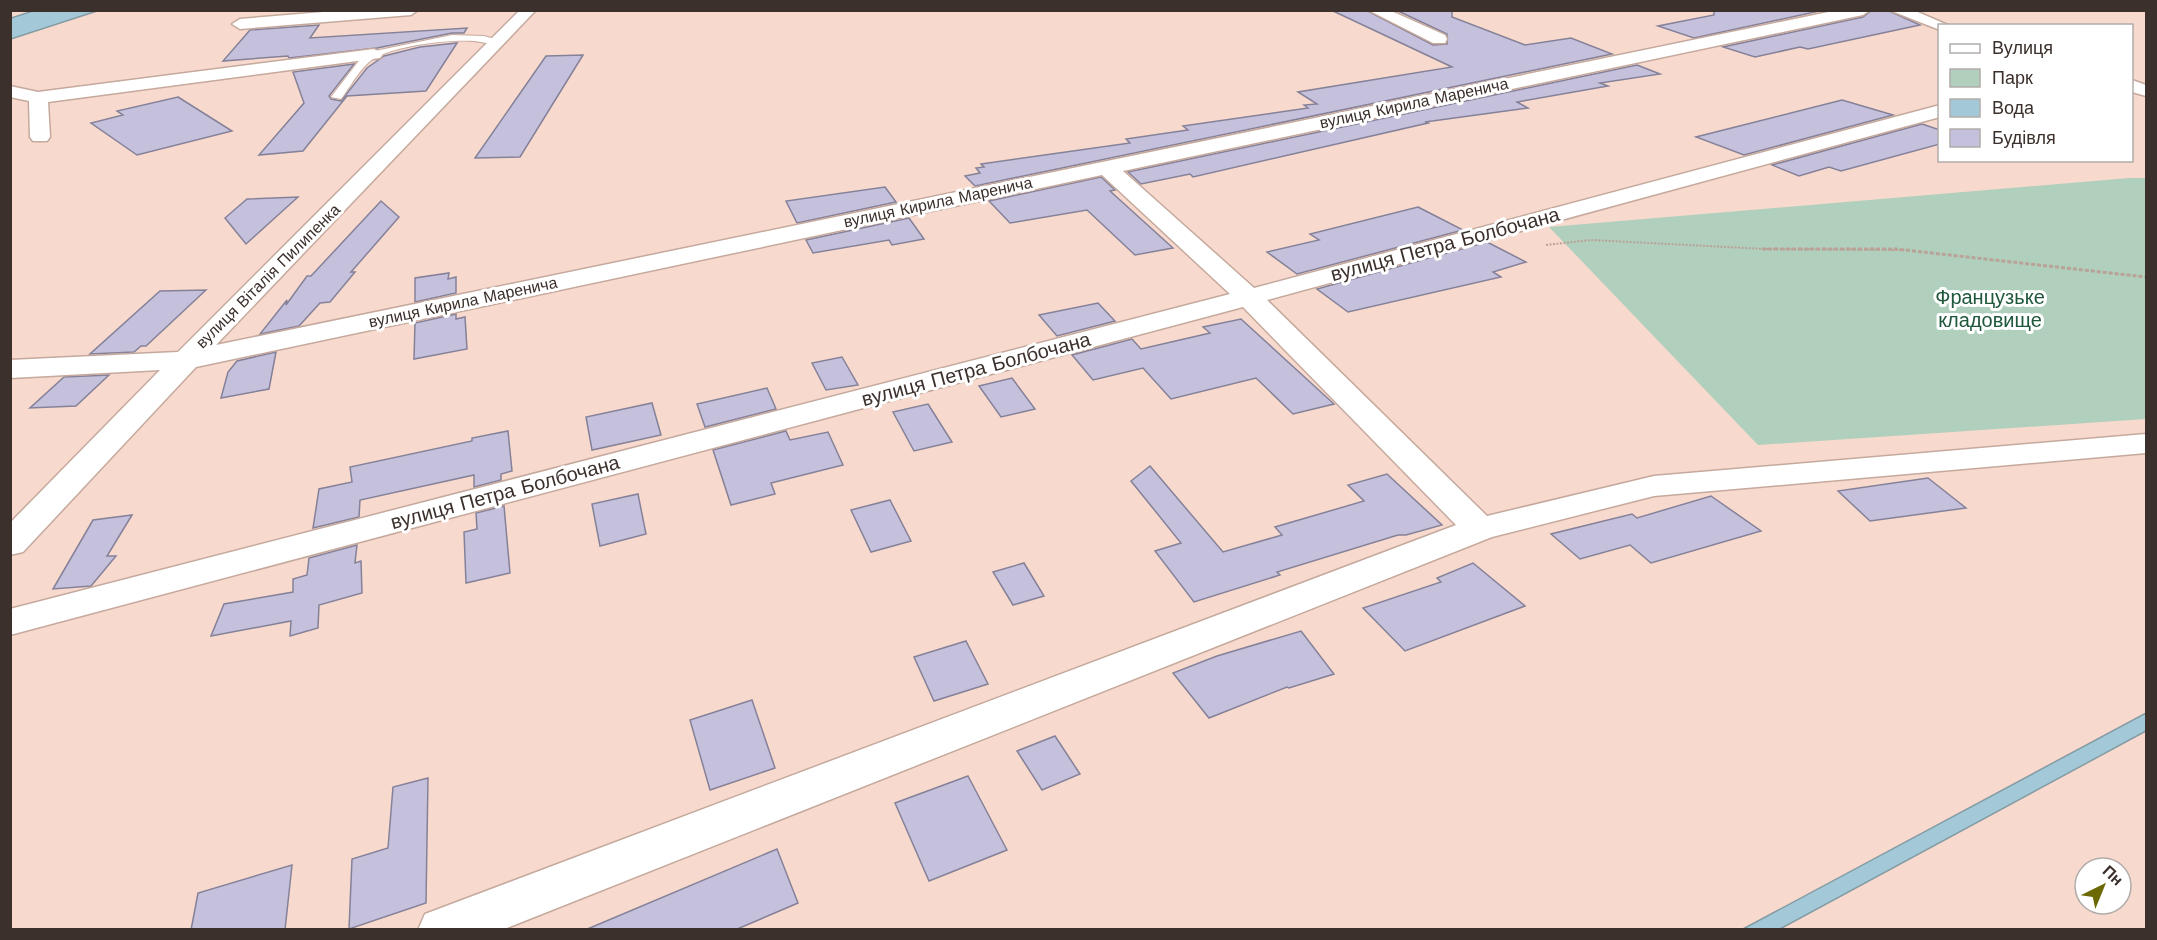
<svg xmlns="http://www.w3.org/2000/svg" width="2157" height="940" viewBox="0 0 2157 940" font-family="'Work Sans',sans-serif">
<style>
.green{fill:#b1cfbd}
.water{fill:#a3c9d8;stroke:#849ba4;stroke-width:1.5}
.building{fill:#c5c0db;stroke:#858199;stroke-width:1.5}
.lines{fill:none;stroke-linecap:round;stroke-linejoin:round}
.lane-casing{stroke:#c5a99d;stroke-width:2}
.street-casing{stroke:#c5a99d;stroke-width:3}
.path-far1{stroke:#b9a297;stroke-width:2;stroke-dasharray:2 1.5;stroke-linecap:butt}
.path{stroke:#b9a297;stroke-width:3;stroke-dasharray:4 2;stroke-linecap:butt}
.lane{fill:#fff;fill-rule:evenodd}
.street{fill:#fff;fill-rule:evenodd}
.labels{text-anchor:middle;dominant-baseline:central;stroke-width:6;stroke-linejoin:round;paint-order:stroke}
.far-street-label{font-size:16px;fill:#3b302b;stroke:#fff}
.street-label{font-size:20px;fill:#3b302b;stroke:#fff}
.park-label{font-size:20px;fill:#1f573b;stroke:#fff}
</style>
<rect width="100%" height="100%" fill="#f7dacd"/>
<path class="green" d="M2129 178H2146V419L1758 445 1549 227Z"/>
<g class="water">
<path d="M33 11V10L97 11 11 39V18Z"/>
<path d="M2146 713V731L1780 929H1743Z"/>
</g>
<g class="building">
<path d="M1331 10H1366L1433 45 1447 44V34L1396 10H1452V17L1525 45 1571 38 1612 54 975 186 965 176 980 173 976 168 984 167 981 164 1130 143 1126 139 1188 130 1183 126 1308 108 1304 105 1317 104 1298 92 1452 67Z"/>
<path d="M1714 10H1824L1694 38 1658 26 1714 15Z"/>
<path d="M1872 10H1887L1920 25 1808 49 1800 47 1755 57 1723 47 1863 17Z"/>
<path d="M319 25 310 38 467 28 464 33H452L377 48 289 58 288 56 223 61 250 30Z"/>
<path d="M457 43 426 91 347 96 303 151 259 155 304 103 293 72 354 64 329 96 331 99 341 101 367 68 384 56 420 47Z"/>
<path d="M583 55 520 157 475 158 546 56Z"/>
<path d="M1637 65 1660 74 1600 83 1608 86 1517 102 1528 108 1425 122 1428 123 1193 177 1190 174 1141 184 1128 172Z"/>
<path d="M178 97 232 131 137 155 91 123 123 115 117 111Z"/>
<path d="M1842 100 1893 115 1744 155 1696 137Z"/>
<path d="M1922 124 1940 130V144L1841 171 1829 167 1799 176 1772 165Z"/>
<path d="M1101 177 1115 190 1110 191 1173 248 1135 255 1087 210 1010 223 989 201Z"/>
<path d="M885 187 896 202 797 223 786 201Z"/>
<path d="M298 197 246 244 225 218 247 199Z"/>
<path d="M381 201 399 217 351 272H355L330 302 320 303 299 326 260 334 287 300 286 305 307 276H311Z"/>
<path d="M1418 207 1463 230 1297 274 1267 252 1319 240 1310 234Z"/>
<path d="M909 218 924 239 892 245 889 240 813 253 806 240Z"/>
<path d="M1487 242 1526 262 1493 272 1501 277 1348 312 1317 289Z"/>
<path d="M449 273 448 279 456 277V293L415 302V278Z"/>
<path d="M206 290 146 346H141L134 352 90 354 160 291Z"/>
<path d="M1098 303 1115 321 1057 336 1039 315Z"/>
<path d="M456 314V319L465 317 467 349 414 359 415 323Z"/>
<path d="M1241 319 1334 404 1293 414 1256 378 1171 399 1143 368 1093 380 1072 355 1132 339 1141 349 1210 333 1203 327Z"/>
<path d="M276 352 269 389 221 398 228 372 237 361Z"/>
<path d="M842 357 858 385 826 390 812 363Z"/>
<path d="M109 375 76 406 30 408 64 377Z"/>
<path d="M1012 378 1035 409 1001 417 979 386Z"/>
<path d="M767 388 776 409 705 427 697 404Z"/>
<path d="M652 403 661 435 592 450 586 417Z"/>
<path d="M928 404 952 442 914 451 893 412Z"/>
<path d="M508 431 512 471 501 474V480L474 487V475L360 500 359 517 313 528 319 489 352 482 350 467 472 441V438Z"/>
<path d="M786 431 790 440 828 432 843 465 771 483 775 494 731 505 713 450Z"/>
<path d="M1150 466 1223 552 1282 535 1275 527 1364 501 1348 485 1387 474 1442 525 1406 535H1398L1277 572 1280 575 1194 602 1155 551 1181 543 1131 481Z"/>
<path d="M1928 478 1966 508 1870 521 1838 491Z"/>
<path d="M638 494 646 534 600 546 592 504Z"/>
<path d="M1711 496 1761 531 1651 563 1630 545 1580 559 1551 534 1632 514 1637 518Z"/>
<path d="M890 500 911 541 871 552 851 510Z"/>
<path d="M504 506 510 573 466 583 464 532 477 529 476 513Z"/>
<path d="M132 515 107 556H116L91 586 53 589 93 520Z"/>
<path d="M357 545 355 563 361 561 362 593 319 605 318 628 290 636 291 621 211 636 224 604 293 592V579L307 575 309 558Z"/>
<path d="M1024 563 1044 596 1013 605 993 572Z"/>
<path d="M1473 563 1525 606 1405 651 1363 608 1441 582 1437 578Z"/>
<path d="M1301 631 1334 674 1289 688 1287 687 1209 718 1173 673 1217 656Z"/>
<path d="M966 641 988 684 934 701 914 657Z"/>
<path d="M752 700 775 768 710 790 690 720Z"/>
<path d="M1055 736 1080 774 1042 790 1017 751Z"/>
<path d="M968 776 1007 850 929 881 895 803Z"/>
<path d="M428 778 426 903 349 929 352 859 388 848 393 787Z"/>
<path d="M777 849 798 903 735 930H585Z"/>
<path d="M292 865 285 930H191L198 893Z"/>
</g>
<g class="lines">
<defs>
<path id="lane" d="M452 35 484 36 505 42C498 47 483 42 474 41 450 39 387 46 369 62 358 72 350 87 341 99L331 97 361 58 370 52Z"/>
<g id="street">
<path d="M347 10H418L411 15 240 29 232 24 240 19Z"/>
<path d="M520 10H536L216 345 1838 10H1870L1863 15 1123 171 1254 288 1940 105V117L1267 300 1487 516 1654 476 2146 434V453L1654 496 1492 537 502 930H418L425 914 1456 525 1243 307 10 635V609L1230 294 1102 175 196 367 23 552 10 555V523L160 370 10 378V360L178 352Z"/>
<path d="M1368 10H1389L1445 35 1447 39 1445 43H1433Z"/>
<path d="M1889 10H1913L1950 26H1940V30Z"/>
<path d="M374 49 383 54 380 58 48 102 50 137 47 141H33L30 137 29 101 10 97V86L38 92Z"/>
<path d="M2132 80 2146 85V96L2132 92Z"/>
</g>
</defs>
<use href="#lane" class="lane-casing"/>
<use href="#street" class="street-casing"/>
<path class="path-far1" d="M1546 245 1591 240 1765 249 1908 250"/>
<path class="path" d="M1762 249H1896L2146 277"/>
<use href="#lane" class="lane"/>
<use href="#street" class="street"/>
</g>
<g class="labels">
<g class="far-street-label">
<text transform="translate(1414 103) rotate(-12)">вулиця Кирила Маренича</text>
<text transform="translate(938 202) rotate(-12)">вулиця Кирила Маренича</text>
<text transform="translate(268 276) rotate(-45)">вулиця Віталія Пилипенка</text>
<text transform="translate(463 302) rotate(-12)">вулиця Кирила Маренича</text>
</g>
<g class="street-label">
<text transform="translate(1445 244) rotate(-15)">вулиця Петра Болбочана</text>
<text transform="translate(976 369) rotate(-15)">вулиця Петра Болбочана</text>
<text transform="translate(505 492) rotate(-15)">вулиця Петра Болбочана</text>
</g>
<g class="park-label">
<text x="1990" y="297">Французьке<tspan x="1990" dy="23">кладовище</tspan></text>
</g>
</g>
<rect width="2157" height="940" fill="none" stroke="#3b302b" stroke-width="24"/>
<rect x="1938" y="24" width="195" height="138" fill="#ffffff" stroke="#b1acaa" stroke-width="1.5"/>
<rect x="1950" y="44" width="30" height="9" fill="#ffffff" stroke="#b1acaa" stroke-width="1.5"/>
<text x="1992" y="54" font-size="18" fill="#3b302b">Вулиця</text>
<rect x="1950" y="69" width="30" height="18" fill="#b1cfbd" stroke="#b1acaa" stroke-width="1.5"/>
<text x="1992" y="84" font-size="18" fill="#3b302b">Парк</text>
<rect x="1950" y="99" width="30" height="18" fill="#a3c9d8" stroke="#b1acaa" stroke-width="1.5"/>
<text x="1992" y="114" font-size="18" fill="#3b302b">Вода</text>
<rect x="1950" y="129" width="30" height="18" fill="#c5c0db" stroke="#b1acaa" stroke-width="1.5"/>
<text x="1992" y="144" font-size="18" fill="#3b302b">Будівля</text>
<g transform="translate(2103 886) rotate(43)"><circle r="28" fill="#ffffff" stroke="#b1acaa" stroke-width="1.5"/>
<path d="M0-4.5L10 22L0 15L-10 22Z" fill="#6c6904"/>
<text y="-9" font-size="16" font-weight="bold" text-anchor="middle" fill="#3b302b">Пн</text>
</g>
</svg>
